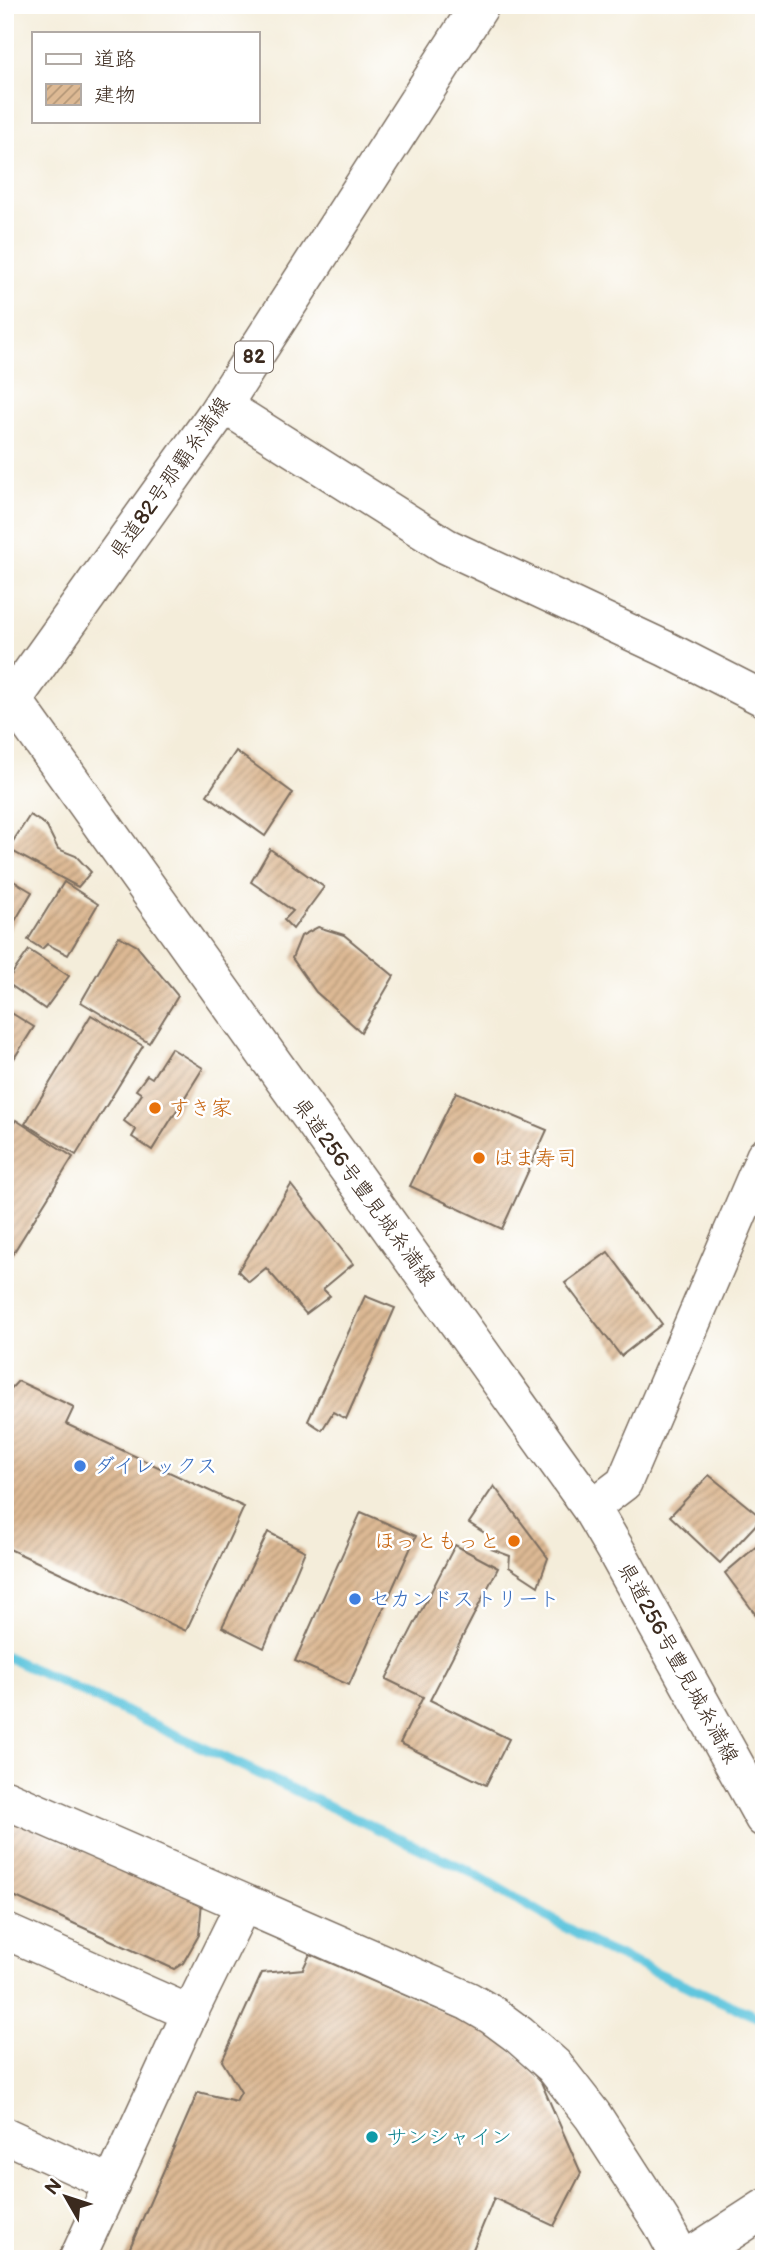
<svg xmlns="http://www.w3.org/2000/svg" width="769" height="2264" viewBox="0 0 769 2264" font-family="'Balsamiq Sans','Klee One',sans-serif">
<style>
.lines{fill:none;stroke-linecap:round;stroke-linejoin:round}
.stream{stroke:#60c6de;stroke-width:10}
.building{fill:url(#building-hatch)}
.street-casing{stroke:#7c6e60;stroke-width:38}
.secondary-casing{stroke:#7c6e60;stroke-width:41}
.primary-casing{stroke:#7c6e60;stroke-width:41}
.street{stroke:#fff;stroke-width:35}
.secondary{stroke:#fff;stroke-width:38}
.primary{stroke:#fff;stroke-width:38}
.food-dot{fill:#e8710a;stroke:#fff;stroke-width:2.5}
.shop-dot{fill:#3f7fe0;stroke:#fff;stroke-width:2.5}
.culture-dot{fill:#0f9aa8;stroke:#fff;stroke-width:2.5}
.labels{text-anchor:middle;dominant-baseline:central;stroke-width:5;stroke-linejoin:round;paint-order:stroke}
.shield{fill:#fff;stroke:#766a62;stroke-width:2}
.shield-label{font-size:19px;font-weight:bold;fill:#3b2a1e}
.street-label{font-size:21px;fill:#3b2a1e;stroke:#fff}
.food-label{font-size:21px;fill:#c56008;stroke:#fff;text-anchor:start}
.shop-label{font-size:21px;fill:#366cbe;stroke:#fff;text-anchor:start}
.culture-label{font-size:21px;fill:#0d838f;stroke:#fff;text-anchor:start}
</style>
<defs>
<pattern id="building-hatch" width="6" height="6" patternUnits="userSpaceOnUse" patternTransform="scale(1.75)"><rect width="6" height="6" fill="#ddb994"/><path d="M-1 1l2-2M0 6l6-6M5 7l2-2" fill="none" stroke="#b49778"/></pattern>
</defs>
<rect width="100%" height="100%" fill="#fff"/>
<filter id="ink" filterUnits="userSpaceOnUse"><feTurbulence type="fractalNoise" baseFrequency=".0143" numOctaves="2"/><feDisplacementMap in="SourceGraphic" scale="14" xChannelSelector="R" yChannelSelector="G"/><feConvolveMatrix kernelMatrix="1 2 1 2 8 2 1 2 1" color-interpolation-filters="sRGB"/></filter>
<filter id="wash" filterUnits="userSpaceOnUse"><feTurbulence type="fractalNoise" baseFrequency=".00686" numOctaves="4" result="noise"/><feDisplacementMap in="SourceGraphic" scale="28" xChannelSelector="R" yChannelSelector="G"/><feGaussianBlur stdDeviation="1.57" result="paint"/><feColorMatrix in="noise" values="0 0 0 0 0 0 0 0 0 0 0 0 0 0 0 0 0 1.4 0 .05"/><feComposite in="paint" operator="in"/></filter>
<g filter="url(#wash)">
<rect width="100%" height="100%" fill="#f4edda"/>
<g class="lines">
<path class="stream" d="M5 1656 469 1871 601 1948 764 2020"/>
</g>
<g id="blocks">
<g class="building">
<path d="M236 751 293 793 265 836 207 795Z"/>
<path d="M30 815 46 825 58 849 76 856 91 872 78 887 8 849Z"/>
<path d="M270 849 324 887 293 929 284 920 293 911 251 882Z"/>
<path d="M5 876 32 892 5 938Z"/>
<path d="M64 882 98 904 68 955 47 944 42 949 28 940Z"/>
<path d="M318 927 344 935 394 976 361 1032 316 992 292 958 301 936Z"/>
<path d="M119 936 137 946 178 996 149 1043 81 1002Z"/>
<path d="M29 950 69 976 45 1009 6 982Z"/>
<path d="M5 1009 34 1027 11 1063 5 1059Z"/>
<path d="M91 1015 143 1046 76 1155 25 1124Z"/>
<path d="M171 1048 203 1068 152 1150 132 1137 136 1130 124 1121 142 1094 136 1090 147 1075 152 1078Z"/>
<path d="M456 1092 547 1130 502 1229 410 1186Z"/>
<path d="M16 1120 73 1157 12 1255 5 1250V1137Z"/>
<path d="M291 1185 353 1264 323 1289 330 1296 306 1314 266 1268 249 1282 238 1271Z"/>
<path d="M608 1252 662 1324 621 1356 565 1283Z"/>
<path d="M365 1296 395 1308 346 1419 333 1412 322 1430 308 1421Z"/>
<path d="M18 1381 74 1407 66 1424 244 1507 186 1631 5 1547V1395Z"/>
<path d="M709 1475 762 1518 720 1563 670 1516Z"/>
<path d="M494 1486 548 1558 538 1586 509 1567 510 1556 491 1549 486 1534 469 1523Z"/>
<path d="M361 1512 416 1536 349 1685 295 1661Z"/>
<path d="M268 1532 305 1551 264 1648 222 1627Z"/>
<path d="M764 1540V1616L759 1619 725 1573Z"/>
<path d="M455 1545 498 1568 430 1700 509 1739 486 1785 400 1743 423 1697 386 1679Z"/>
<path d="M5 1817 202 1901 199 1935 183 1963 174 1969 5 1892Z"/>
<path d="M310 1954 498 2035 541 2082 581 2173 554 2226 494 2198 469 2259H125L198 2092 236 2101 241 2092 222 2061 262 1973 303 1969Z"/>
</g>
</g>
</g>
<g filter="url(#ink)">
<use href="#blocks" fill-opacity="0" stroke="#7c6e60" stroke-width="2"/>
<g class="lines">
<defs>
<g id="street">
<path d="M223 405 446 546 666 649 764 699"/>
<path d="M591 1508 624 1483 764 1156"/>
<path d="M5 1931 190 2013"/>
<path d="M5 2135 112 2184"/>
<path d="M77 2259 190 2013 244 1903"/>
</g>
<g id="secondary">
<path d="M5 689 591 1508 619 1556 764 1818"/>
<path d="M5 1799 468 2001 492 2015 519 2035 554 2066 593 2116 662 2223 681 2259"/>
<path d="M687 2259 764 2209"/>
</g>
<path id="primary" d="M13 699 216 415 480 5"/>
</defs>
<use href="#street" class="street-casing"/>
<use href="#secondary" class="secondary-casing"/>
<use href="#primary" class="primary-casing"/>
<use href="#street" class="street"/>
<use href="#secondary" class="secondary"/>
<use href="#primary" class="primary"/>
</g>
</g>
<g class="food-dot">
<circle cx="155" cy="1108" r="7"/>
<circle cx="479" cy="1158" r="7"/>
<circle cx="514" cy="1541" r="7"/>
</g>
<g class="shop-dot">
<circle cx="80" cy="1466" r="7"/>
<circle cx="355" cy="1599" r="7"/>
</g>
<circle class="culture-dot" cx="372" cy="2137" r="7"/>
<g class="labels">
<rect class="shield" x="235" y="341.5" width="38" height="31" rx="5"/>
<g class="shield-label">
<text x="254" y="357">82</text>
</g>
<g class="street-label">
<text transform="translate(170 478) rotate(-55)">県道82号那覇糸満線</text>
<text transform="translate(364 1192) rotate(54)">県道256号豊見城糸満線</text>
<text transform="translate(678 1663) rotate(61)">県道256号豊見城糸満線</text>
</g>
<g class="food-label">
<text x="169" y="1108">すき家</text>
<text x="493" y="1158">はま寿司</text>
<text x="500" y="1541" text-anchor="end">ほっともっと</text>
</g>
<g class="shop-label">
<text x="94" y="1466">ダイレックス</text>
<text x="369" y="1599">セカンドストリート</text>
</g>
<g class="culture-label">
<text x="386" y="2137">サンシャイン</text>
</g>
</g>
<rect width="769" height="2264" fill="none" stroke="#fff" stroke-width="28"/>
<rect x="32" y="32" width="228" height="91" fill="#ffffff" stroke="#b1aaa5" stroke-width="2"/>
<rect x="46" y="54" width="35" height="10" fill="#ffffff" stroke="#b1aaa5" stroke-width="2"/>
<text x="94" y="66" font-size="21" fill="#3b2a1e">道路</text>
<rect x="46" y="84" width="35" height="21" fill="url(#building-hatch)" stroke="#b1aaa5" stroke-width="2"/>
<text x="94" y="102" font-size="21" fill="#3b2a1e">建物</text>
<g transform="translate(66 2197) rotate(309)" stroke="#ffffff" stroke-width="5" paint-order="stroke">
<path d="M0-5L12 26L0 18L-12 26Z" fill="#3b2a1e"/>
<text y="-10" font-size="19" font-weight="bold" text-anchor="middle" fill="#3b2a1e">N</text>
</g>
</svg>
